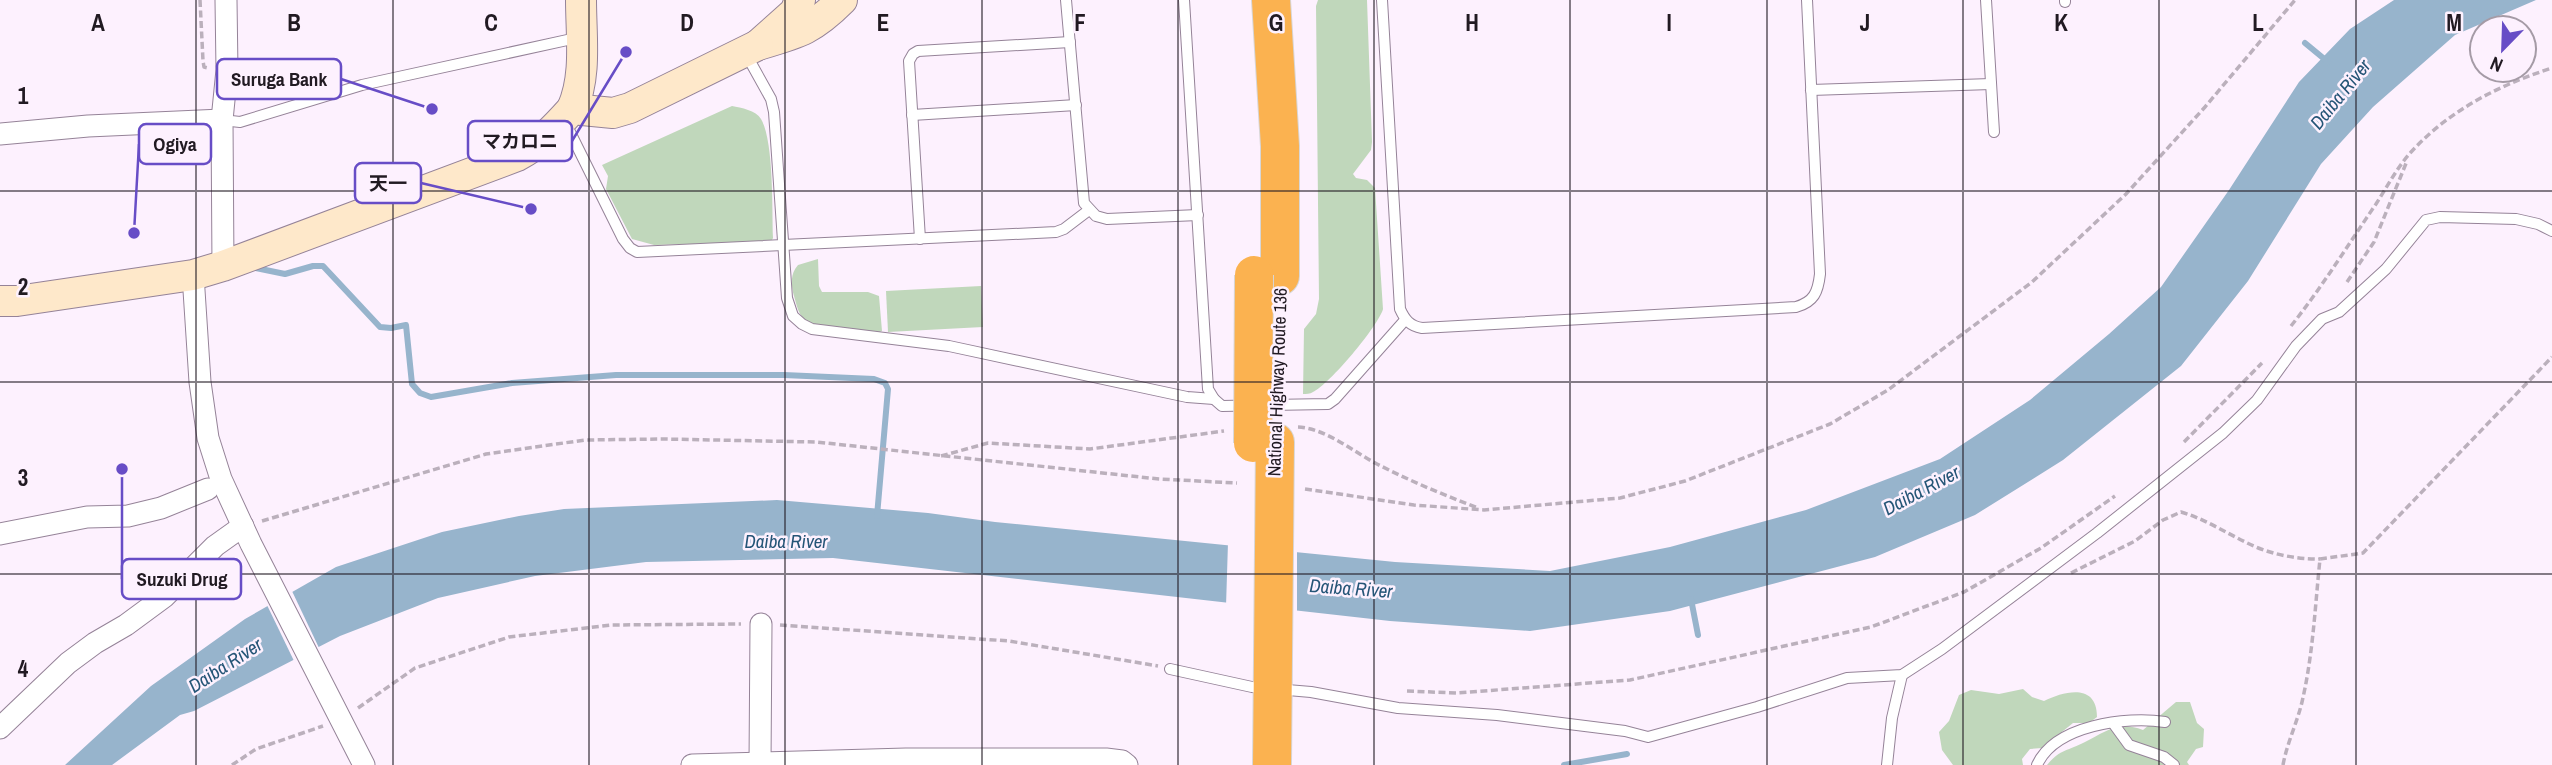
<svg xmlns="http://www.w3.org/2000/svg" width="2552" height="765" viewBox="0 0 2552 765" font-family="'Archivo Narrow','Noto Sans JP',sans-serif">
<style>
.green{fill:#c0d7bb}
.water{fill:#97b4cc}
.pier{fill:#fdf1fe}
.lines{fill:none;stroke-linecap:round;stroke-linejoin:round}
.stream{stroke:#97b4cc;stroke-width:6}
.lane-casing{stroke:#958398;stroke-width:12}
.street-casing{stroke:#958398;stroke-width:23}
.secondary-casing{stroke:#958398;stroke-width:32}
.highway-casing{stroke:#d7d6d7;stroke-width:40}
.path{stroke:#bbb0bc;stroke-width:3.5;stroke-dasharray:7 3.5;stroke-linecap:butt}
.lane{stroke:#fff;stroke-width:10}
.street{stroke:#fff;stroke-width:21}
.secondary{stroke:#fee8ca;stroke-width:30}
.highway{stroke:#fbb250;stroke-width:38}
.highway-bridge-casing{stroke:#d7d6d7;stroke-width:40;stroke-linecap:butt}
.highway-bridge{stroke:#fbb250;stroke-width:38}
.grid{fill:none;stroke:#211a22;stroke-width:2;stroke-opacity:0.55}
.labels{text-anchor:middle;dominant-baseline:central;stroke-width:5;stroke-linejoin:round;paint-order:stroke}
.street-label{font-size:18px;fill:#211a22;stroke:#fdf1fe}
.water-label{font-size:19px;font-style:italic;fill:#255577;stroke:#fdf1fe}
.grid-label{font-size:23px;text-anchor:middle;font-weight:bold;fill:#211a22;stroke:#fdf1fe;stroke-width:5;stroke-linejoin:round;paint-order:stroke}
.leader{fill:none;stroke:#674dc6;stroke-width:2.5}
.callout-dot{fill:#674dc6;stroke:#fdf1fe;stroke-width:2.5}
.callout{fill:#fdf1fe;stroke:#674dc6;stroke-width:2.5}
.callout-label{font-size:19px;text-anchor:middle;font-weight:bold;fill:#211a22}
</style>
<rect width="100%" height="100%" fill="#fdf1fe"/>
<g class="green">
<path d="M1318 0H1367L1372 142 1371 150 1353 174 1356 178 1367 180 1375 188 1383 309C1379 325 1329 385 1313 392 1310 394 1306 394 1303 394L1304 329 1316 314 1319 299 1316 6Z"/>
<path d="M732 106C741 108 756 110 761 119 774 141 772 211 773 238L771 242 654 245 632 239 606 189 608 176 602 165Z"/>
<path d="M818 259 819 286 822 292H868L879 296 882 331 877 333C859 331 819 332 806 321 798 314 797 306 794 296 791 285 790 274 798 265Z"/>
<path d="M981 286 983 327 888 332 886 291Z"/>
<path d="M2023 689 2032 697 2044 701C2065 691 2097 683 2097 717L2089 723H2073L2042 748 2030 749 2022 759 2023 765H1953L1942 750 1939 732 1949 721 1959 695 1971 690 1999 694Z"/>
<path d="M2176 702H2190L2197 723 2204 729 2203 747 2196 749 2187 762 2189 765H2047C2060 749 2068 751 2085 742 2105 732 2118 720 2143 730Z"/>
</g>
<path class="water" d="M2394 0H2536L2455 35 2373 107 2321 164 2248 281 2181 366 2063 460 1975 515 1875 557 1670 611 1530 631 1390 621 833 558 646 562 535 576 438 598 340 636 194 711 180 715 112 765H65L151 686 245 619 336 567 442 532 519 516 564 509 777 500 928 513 995 522 1395 562 1550 571 1670 547 1806 510 1940 459 2030 400 2109 334 2161 287 2229 190 2299 82 2350 29Z"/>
<g class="pier">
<path d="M1228 542 1297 549V614L1226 606Z"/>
<path d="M291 589 320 650 295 663 266 603Z"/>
</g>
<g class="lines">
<g class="stream">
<path d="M2305 43 2328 62"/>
<path d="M251 267 285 274 313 266H323L380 327 391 328 406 325 412 384 420 393 431 397 512 383 616 375H784L874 379 885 383 888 389 877 516"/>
<path d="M1691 599 1698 635"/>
<path d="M1564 765 1627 754"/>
</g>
<defs>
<g id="lane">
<path d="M1066 0 1084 203 1096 216 1107 219 1198 215"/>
<path d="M1184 0 1208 389 1214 399 1222 406 1328 404 1335 399 1405 320"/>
<path d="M1382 0 1400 309C1405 320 1410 326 1422 328L1796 307C1814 302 1818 292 1820 274L1807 0"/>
<path d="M1986 0 1994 132"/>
<path d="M2065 0V2"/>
<path d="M746 54 771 99 774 112 787 298 793 316 802 324 812 329 949 346 1187 397 1214 399"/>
<path d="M1811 90 1991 84"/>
<path d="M912 115 1076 105"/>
<path d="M222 120 240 122 362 85 581 37"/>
<path d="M565 122 623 239 630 248 637 252 1056 232 1064 229 1089 210"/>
<path d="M920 239 909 61 913 54 918 51 1070 42"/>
<path d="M1170 669 1252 687 1311 692 1398 708 1497 715 1625 731 1648 737 1757 707 1847 678 1902 675 1942 649 2097 533 2223 433 2257 400 2296 346 2322 319 2339 312 2386 269 2426 220 2440 217 2516 219 2538 224 2552 231"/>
<path d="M2113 723 2129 745 2164 757 2174 765"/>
<path d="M1887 765 1892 718 1902 675"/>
<path d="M2037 765C2055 725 2126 716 2165 722"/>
</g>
<g id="street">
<path d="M0 134 88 126 222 120"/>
<path d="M223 266 222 120 227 70 226 0"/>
<path d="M193 275 200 382 208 438 221 479 251 544 364 765"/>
<path d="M0 534 87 517 128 516 161 508 208 489"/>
<path d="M0 728 68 663 95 643 126 625 164 597 215 546 243 526"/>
<path d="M692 765 906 759H1106L1122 761 1127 765"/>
<path d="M760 765 761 624"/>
</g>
<g id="secondary">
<path d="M800 0 795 12 758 45C799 33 812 30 842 0"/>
<path d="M572 109C587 76 581 36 581 0"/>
<path d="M0 301H17L193 275 223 266 517 156C540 144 555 128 572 109L613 113 630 108 758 45"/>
</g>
<g id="highway">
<path d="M1271 0 1280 146V276"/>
<path d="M1272 765 1275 442"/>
</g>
</defs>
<use href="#lane" class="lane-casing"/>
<use href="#street" class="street-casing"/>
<use href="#secondary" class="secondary-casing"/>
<use href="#highway" class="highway-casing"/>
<g class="path">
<path d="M200 0 203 61 204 67 208 68"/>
<path d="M2347 282 2374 242 2407 161"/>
<path d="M2291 326C2322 287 2348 245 2376 204 2387 187 2398 166 2412 151 2450 110 2499 85 2552 68"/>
<path d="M1298 427C1325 428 1354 452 1377 464 1410 481 1444 495 1478 508"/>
<path d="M2184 442 2262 363"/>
<path d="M941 456 988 443 1090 449 1224 431"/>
<path d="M1305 489 1414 505 1484 510 1620 498 1685 481 1830 424 1888 390 2032 282 2126 194 2205 107 2295 0"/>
<path d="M262 521 486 454 585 440 663 439 816 442 1159 479 1237 483"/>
<path d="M2071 573 2135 541 2163 520 2181 512C2209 520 2233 538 2261 549 2280 556 2299 559 2320 559"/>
<path d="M780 625 1009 641 1158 666"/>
<path d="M1407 691 1456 693 1630 680 1871 627 1964 592 2041 548 2115 496"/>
<path d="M358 708 415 668 509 637 611 625 741 624"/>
<path d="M232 765 256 749 323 726"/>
<path d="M2283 765C2287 743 2297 723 2302 702 2313 655 2315 607 2320 559L2363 553 2552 357"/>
</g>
<use href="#lane" class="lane"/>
<use href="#street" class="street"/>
<use href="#secondary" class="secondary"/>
<use href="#highway" class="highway"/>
<defs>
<path id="highway-bridge" d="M1253 443 1254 275"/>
</defs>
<use href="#highway-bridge" class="highway-bridge-casing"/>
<use href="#highway-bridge" class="highway-bridge"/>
</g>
<path class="grid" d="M196 0V765M393 0V765M589 0V765M785 0V765M982 0V765M1178 0V765M1374 0V765M1570 0V765M1767 0V765M1963 0V765M2159 0V765M2356 0V765M0 191H2552M0 382H2552M0 574H2552"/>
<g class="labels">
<g class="street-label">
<text transform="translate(1277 382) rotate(-88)">National Highway Route 136</text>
</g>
<g class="water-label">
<text transform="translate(2340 94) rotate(-51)">Daiba River</text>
<text transform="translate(1921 490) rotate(-28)">Daiba River</text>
<text x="786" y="541">Daiba River</text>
<text transform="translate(1351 588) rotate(4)">Daiba River</text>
<text transform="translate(225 665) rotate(-33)">Daiba River</text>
</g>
</g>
<g class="grid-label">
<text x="98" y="31">A</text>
<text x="294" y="31">B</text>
<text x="491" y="31">C</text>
<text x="687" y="31">D</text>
<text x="883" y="31">E</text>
<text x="1080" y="31">F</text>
<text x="1276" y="31">G</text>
<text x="1472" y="31">H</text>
<text x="1669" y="31">I</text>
<text x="1865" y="31">J</text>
<text x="2061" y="31">K</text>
<text x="2258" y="31">L</text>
<text x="2454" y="31">M</text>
<text x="23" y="104">1</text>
<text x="23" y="295">2</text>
<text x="23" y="486">3</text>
<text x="23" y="677">4</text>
</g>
<path class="leader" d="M432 109L341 79M626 52L572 141M134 233L139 144M531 209L421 183M122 469L122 579"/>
<g class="callout-dot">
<circle cx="432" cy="109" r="7"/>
<circle cx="626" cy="52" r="7"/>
<circle cx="134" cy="233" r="7"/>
<circle cx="531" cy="209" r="7"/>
<circle cx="122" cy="469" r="7"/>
</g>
<g class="callout">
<rect x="217" y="59" width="124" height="40" rx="7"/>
<rect x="468" y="121" width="104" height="40" rx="7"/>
<rect x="139" y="124" width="72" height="40" rx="7"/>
<rect x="355" y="163" width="66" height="40" rx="7"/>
<rect x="122" y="559" width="119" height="40" rx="7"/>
</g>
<g class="callout-label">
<text x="279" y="86">Suruga Bank</text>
<text x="520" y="148">マカロニ</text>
<text x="175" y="151">Ogiya</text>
<text x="388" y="190">天一</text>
<text x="182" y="586">Suzuki Drug</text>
</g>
<g transform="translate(2503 49) rotate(203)"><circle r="33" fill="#fdf1fe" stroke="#a59ba6" stroke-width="2"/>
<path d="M0-5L12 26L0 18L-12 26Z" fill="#674dc6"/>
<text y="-10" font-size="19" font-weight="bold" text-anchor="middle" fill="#211a22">N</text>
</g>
</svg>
